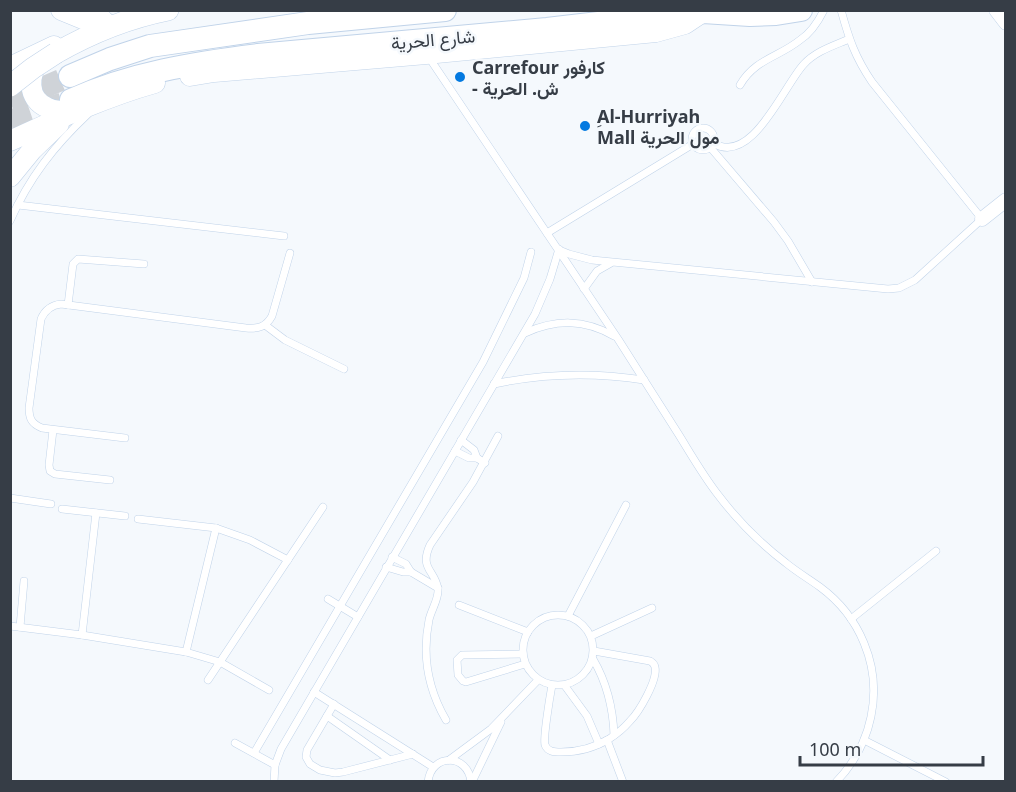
<svg xmlns="http://www.w3.org/2000/svg" width="1016" height="792" viewBox="0 0 1016 792" font-family="'Noto Sans',Vazirmatn,sans-serif">
<style>
.lines{fill:none;stroke-linecap:round;stroke-linejoin:round}
.trunk-tunnel{stroke:#cfd3d8;stroke-width:22;stroke-dasharray:22 11;stroke-linecap:butt}
.service-casing{stroke:#c0d3e9;stroke-width:8}
.minor-casing{stroke:#c0d3e9;stroke-width:15}
.secondary-casing{stroke:#c0d3e9;stroke-width:21}
.primary-casing{stroke:#c0d3e9;stroke-width:22}
.trunk-casing{stroke:#c0d3e9;stroke-width:24}
.service{stroke:#fff;stroke-width:7}
.minor{stroke:#fff;stroke-width:14}
.secondary{stroke:#fff;stroke-width:20}
.primary{stroke:#fff;stroke-width:21}
.trunk{stroke:#fff;stroke-width:22}
.primary-bridge-casing{stroke:#c0d3e9;stroke-width:22;stroke-linecap:butt}
.primary-bridge{stroke:#fff;stroke-width:21}
.poi-dot{fill:#0379e0;stroke:#f5f9fd;stroke-width:2}
.labels{text-anchor:middle;dominant-baseline:central;stroke-width:5;stroke-linejoin:round;paint-order:stroke}
.street-label{font-size:18px;fill:#363d46;stroke:#f5f9fd}
.poi-label{font-size:18px;font-weight:bold;fill:#363d46;stroke:#f5f9fd;text-anchor:start}
</style>
<rect width="100%" height="100%" fill="#f5f9fd"/>
<g class="lines">
<g class="trunk-tunnel">
<path d="M10 102 70 76"/>
<path d="M10 121 63 103"/>
</g>
<defs>
<g id="service">
<path d="M428 56C491 150 555 244 618 339 638 371 659 403 679 435 692 456 704 477 719 496 738 521 761 544 786 563 797 572 809 579 820 587 839 601 855 621 864 643 884 691 872 745 836 782"/>
<path d="M740 85C755 59 779 57 800 40 811 33 818 22 824 10"/>
<circle cx="703" cy="139" r="11"/>
<path d="M713 143C752 167 784 85 804 64 816 51 833 46 849 39"/>
<path d="M710 147 774 222 788 241 812 282"/>
<path d="M18 205 284 236"/>
<path d="M10 221C29 178 54 146 88 114"/>
<path d="M547 233 693 144"/>
<path d="M559 250 569 254 592 260 888 289 899 288 915 280 982 219 872 82C855 57 849 39 841 10"/>
<path d="M584 289 597 271 611 263"/>
<path d="M68 305 73 264 78 259 144 264"/>
<path d="M265 325 285 340 344 369"/>
<path d="M525 333C556 319 584 319 614 336"/>
<path d="M494 384C545 373 593 372 644 380"/>
<path d="M53 430 49 465 50 471 55 474 110 480"/>
<path d="M125 438 42 428C32 424 29 419 29 408L41 319C45 310 51 305 61 304L246 328C258 329 266 327 272 316L290 253"/>
<path d="M461 440 474 450 477 458 485 463"/>
<path d="M455 451 469 458H477"/>
<path d="M10 498 51 504"/>
<path d="M62 509 125 516"/>
<path d="M138 519 216 528 250 540 288 560"/>
<path d="M392 557 406 564 411 572 438 588"/>
<path d="M386 567 403 572H411"/>
<path d="M328 599 358 617"/>
<path d="M459 605 528 632"/>
<circle cx="558" cy="650" r="35"/>
<path d="M568 616 626 505"/>
<path d="M851 619 936 551"/>
<path d="M10 626 82 635 186 652 220 662 269 690"/>
<path d="M20 627 24 581"/>
<path d="M82 635 96 513"/>
<path d="M591 636 652 608"/>
<path d="M186 652 216 528"/>
<path d="M523 654 462 655 457 660 458 675 463 681 466 682 525 664"/>
<path d="M593 659C607 683 613 707 614 735"/>
<path d="M208 680 323 507"/>
<path d="M552 685C550 696 543 738 545 745 548 752 554 752 561 752 578 752 594 748 609 739 617 734 624 728 630 721 639 712 658 680 655 667 654 663 653 663 650 661L594 651"/>
<path d="M565 686 587 716 599 744"/>
<path d="M314 692 433 767"/>
<path d="M334 704 307 750 306 757 310 764 320 770 335 773 343 772 413 754"/>
<path d="M327 716 390 760"/>
<path d="M446 720C428 689 422 655 429 620 431 610 439 599 438 589 435 570 419 569 430 545L473 482 498 436"/>
<path d="M607 740 623 782"/>
<path d="M864 740 946 782"/>
<path d="M235 743 275 765"/>
<path d="M254 753 483 362 524 278 531 252"/>
<path d="M449 760 491 729 538 680"/>
<path d="M274 782 275 765 281 749 535 314 550 279 559 249"/>
<path d="M428 782C431 753 468 753 471 782"/>
<path d="M472 782 501 722"/>
</g>
<g id="minor">
<path d="M996 10 1006 23"/>
<path d="M982 219 1006 200"/>
</g>
<g id="secondary">
<path d="M61 10 83 19 104 21"/>
<path d="M41 58C28 74 26 99 48 108 56 112 64 111 73 111"/>
<path d="M10 67 54 46"/>
<path d="M190 76 214 72 426 54 656 32 685 24 703 12"/>
<path d="M10 141C58 119 105 97 155 83"/>
<path d="M10 177 32 150 59 124"/>
</g>
<path id="primary" d="M56 53C91 33 128 18 168 10"/>
<g id="trunk">
<path d="M70 76 110 59 150 46 308 23 445 10"/>
<path d="M71 100C130 73 194 63 258 55L547 29 676 14 703 12 750 15 776 14 801 10"/>
</g>
</defs>
<use href="#service" class="service-casing"/>
<use href="#minor" class="minor-casing"/>
<use href="#secondary" class="secondary-casing"/>
<use href="#primary" class="primary-casing"/>
<use href="#trunk" class="trunk-casing"/>
<use href="#service" class="service"/>
<use href="#minor" class="minor"/>
<use href="#secondary" class="secondary"/>
<use href="#primary" class="primary"/>
<use href="#trunk" class="trunk"/>
<defs>
<path id="primary-bridge" d="M10 86 33 68 56 53"/>
</defs>
<use href="#primary-bridge" class="primary-bridge-casing"/>
<use href="#primary-bridge" class="primary-bridge"/>
</g>
<g class="poi-dot">
<circle cx="460" cy="77" r="6"/>
<circle cx="585" cy="126" r="6"/>
</g>
<g class="labels">
<g class="street-label">
<text transform="translate(433 39) rotate(-5)">شارع الحرية</text>
</g>
<g class="poi-label">
<text x="472" y="67">Carrefour كارفور<tspan x="472" dy="21">- ش. الحرية</tspan></text>
<text x="597" y="116">ِAl-Hurriyah<tspan x="597" dy="21">Mall مول الحرية</tspan></text>
</g>
</g>
<rect width="1016" height="792" fill="none" stroke="#363d46" stroke-width="24"/>
<path d="M800 756v9h183v-9" fill="none" stroke="#363d46" stroke-width="3"/>
<text x="809" y="756" font-size="18" fill="#363d46" stroke="#f5f9fd" stroke-width="4.5" paint-order="stroke">100 m</text>
</svg>
